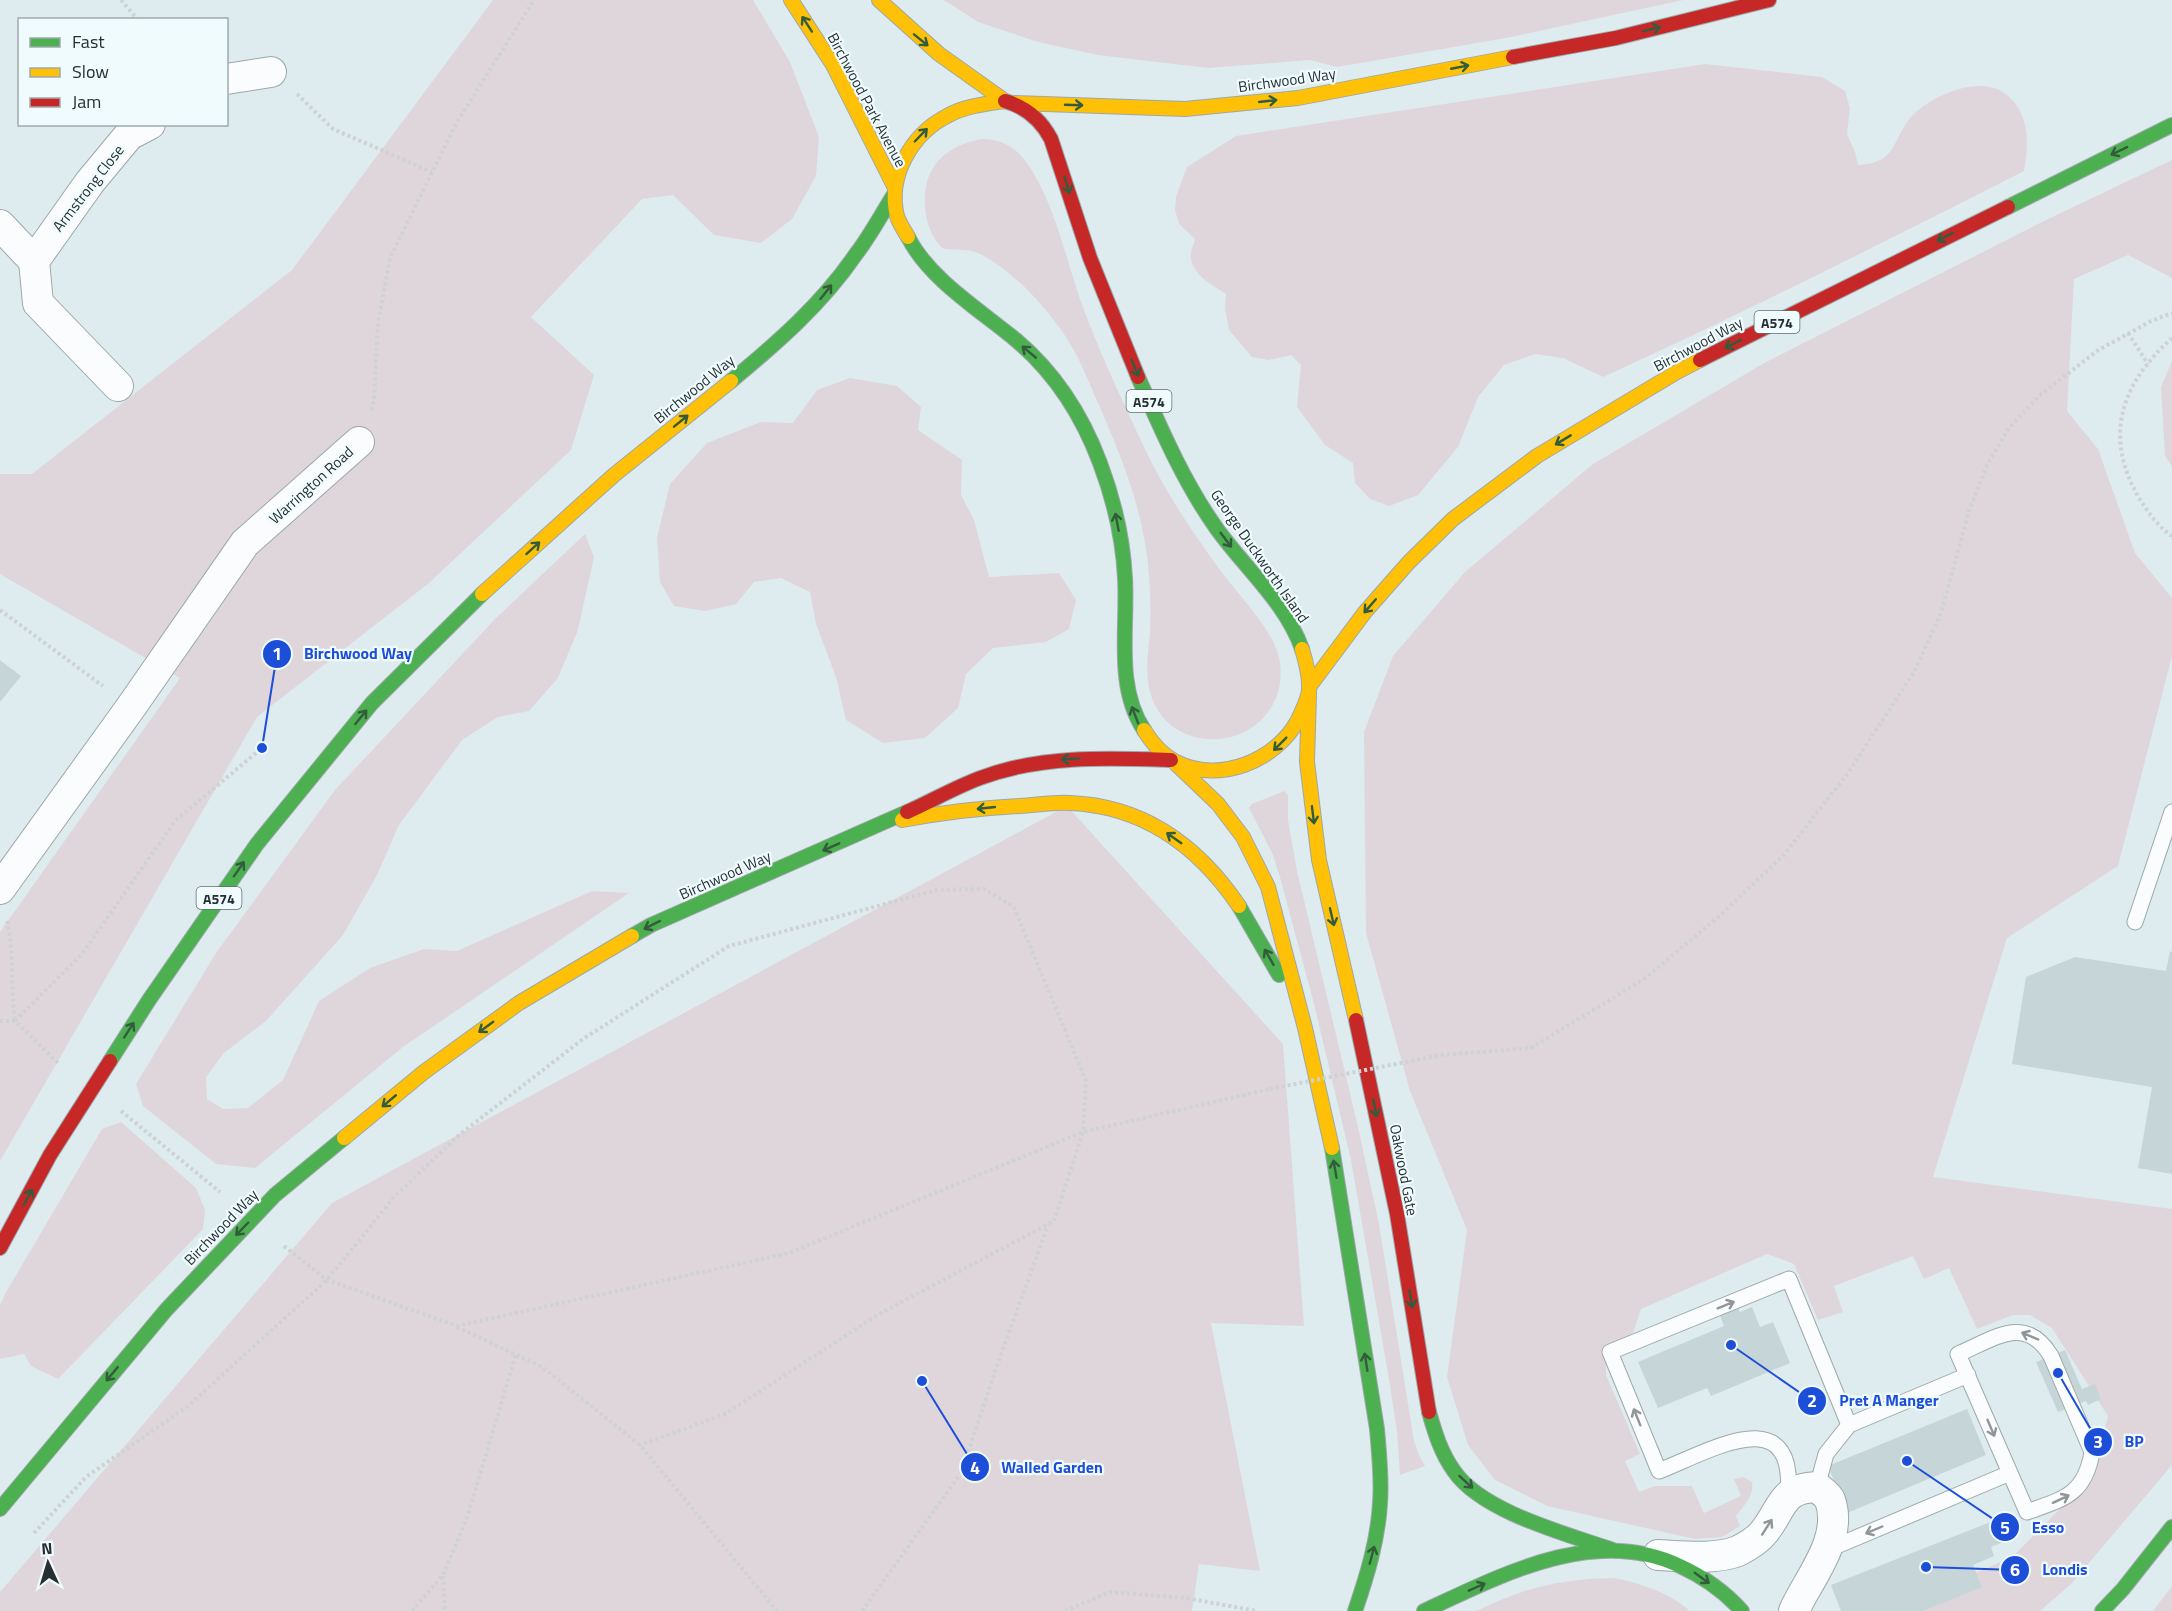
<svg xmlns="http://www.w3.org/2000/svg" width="2172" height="1611" viewBox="0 0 2172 1611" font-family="'Titillium Web',sans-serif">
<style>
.green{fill:#dfd6dc}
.building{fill:#c6d5d8}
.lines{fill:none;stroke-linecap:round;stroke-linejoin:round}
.lane-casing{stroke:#9da8aa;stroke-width:17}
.street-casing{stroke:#9da8aa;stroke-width:32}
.fast-casing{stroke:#9da8aa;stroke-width:16}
.slow-casing{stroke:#9da8aa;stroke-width:16}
.jam-casing{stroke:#9da8aa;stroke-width:16}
.path{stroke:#ced2d3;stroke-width:4;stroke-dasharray:3 3;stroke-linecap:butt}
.lane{stroke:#fafcfd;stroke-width:15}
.street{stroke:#fafcfd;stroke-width:30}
.fast{stroke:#4caf50;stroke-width:14}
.slow{stroke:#ffc107;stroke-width:14}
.jam{stroke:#c62828;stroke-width:14}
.path-bridge{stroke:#ced2d3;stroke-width:4;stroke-dasharray:3 3;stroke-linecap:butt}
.oneway{stroke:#335c3c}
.oneway2{stroke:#909698}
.labels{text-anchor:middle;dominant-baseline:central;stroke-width:4.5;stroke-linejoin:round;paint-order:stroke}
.shield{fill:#f0fbfe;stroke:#636d6f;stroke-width:1.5}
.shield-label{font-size:14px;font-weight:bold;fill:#263032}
.street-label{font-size:15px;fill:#263032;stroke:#f0fbfe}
.leader{fill:none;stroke:#1d4ed8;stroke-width:2}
.callout-dot{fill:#1d4ed8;stroke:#f0fbfe;stroke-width:2}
.mark-label{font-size:18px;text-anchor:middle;font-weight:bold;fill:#fff}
.callout-label{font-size:16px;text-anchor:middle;font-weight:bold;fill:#1d4ed8;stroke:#f0fbfe;stroke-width:4.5;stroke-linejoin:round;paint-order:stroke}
</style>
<rect width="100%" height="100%" fill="#deecef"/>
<g class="green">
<path d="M493 0H753L790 62 819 137 816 176 792 219 761 243 714 235 673 195 642 199 531 317 594 375 571 450 429 583 257 717 0 1161V932L180 678 0 574V474H32L292 270Z"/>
<path d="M944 0H1683L1506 38 1337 67 1310 60 1208 68 1098 55 1038 42 978 22Z"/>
<path d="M1705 64 1822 77 1845 91 1850 108 1847 134 1855 152 1858 165C1901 163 1891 135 1915 113 1936 94 1982 74 2007 95 2030 114 2029 144 2024 171 1885 242 1745 312 1603 377L1563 358 1535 354 1504 365 1478 397 1458 447 1418 495 1389 506 1370 499 1355 483 1353 463 1325 445 1297 407 1301 365 1291 355 1269 360 1252 357 1229 330 1225 308 1226 294C1212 285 1189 273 1191 254 1191 249 1194 244 1195 239L1179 224 1175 210 1176 197 1187 167 1236 136Z"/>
<path d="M982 139C998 139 1013 145 1023 158 1052 193 1066 259 1081 302 1099 351 1121 398 1143 445 1163 488 1189 527 1217 566 1234 590 1271 627 1278 654 1285 679 1278 705 1259 722 1228 750 1174 744 1155 705 1143 681 1148 657 1150 632 1151 610 1150 586 1148 564 1141 504 1122 458 1098 403 1089 383 1081 361 1069 342 1050 311 1012 269 978 253 968 249 956 250 945 249L941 247C930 235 925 219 925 203 923 166 947 145 982 139Z"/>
<path d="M2172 160V278L2128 255 2074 279 2067 411 2098 449 2135 553 2172 598V656L2118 866 2007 938 1933 1177 2172 1209V1465L2071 1584 2040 1611H1890L2012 1557 2094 1475 2108 1416 2052 1328 2030 1315H2013L1977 1329 1949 1268 1924 1279 1913 1256 1834 1286 1843 1312 1818 1320 1794 1264 1767 1254 1641 1309 1633 1333 1615 1345 1606 1360V1375L1640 1454 1625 1461 1639 1492 1655 1486H1692L1704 1513 1741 1496 1734 1479 1744 1477 1752 1482C1754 1496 1744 1506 1736 1516L1740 1526 1722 1537 1695 1539 1547 1506 1495 1480 1468 1445 1447 1377 1467 1230 1410 1091 1366 933 1364 732 1393 656 1465 572 1593 464 1766 362 2046 220Z"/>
<path d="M2172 361V466L2165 456 2161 387Z"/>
<path d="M850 378 897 386 921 407 918 430 962 460 961 495 974 520 989 577 1059 573 1076 600 1069 629 1046 642 993 648 966 674 958 708 925 738 883 743 846 720 836 677 816 624 810 592 781 578 754 582 736 604 705 611 674 606 660 582 657 538 670 484 707 443 761 422 793 423 817 390Z"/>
<path d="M585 534 594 557 578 630 558 678 529 711 498 717 462 740 399 825 377 875 343 935 266 1021 224 1053 206 1077 207 1099 223 1109 248 1108 283 1080 319 1001 370 968 424 949 457 951 592 891 629 893 403 1047 255 1168 216 1164 143 1106 136 1084 216 953 335 790 495 619Z"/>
<path d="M1284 791 1288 795V820L1297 871 1358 1127 1379 1224 1414 1441 1419 1455 1425 1466 1400 1475 1397 1432 1390 1385 1351 1160 1314 1004 1281 881 1273 855 1249 808 1252 804Z"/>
<path d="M1067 806 1283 1044 1304 1326 1211 1323 1260 1571 1199 1564 1192 1611H0V1592L332 1203Z"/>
<path d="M121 1122 196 1188 205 1210 203 1229 58 1379 31 1366 24 1354 0 1359V1305L5 1294 102 1129Z"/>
<path d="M1613 1578C1641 1583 1668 1592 1690 1611H1476C1524 1588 1559 1579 1613 1578Z"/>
<path d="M2172 1586V1611H2153Z"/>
</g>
<g class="building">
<path d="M0 660 21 676 0 702Z"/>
<path d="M2170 951 2172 952V1174L2138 1168 2152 1087 2012 1064 2026 977 2075 957 2166 971Z"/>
<path d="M1736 1303 1740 1312 1752 1307 1760 1327 1773 1322 1790 1363 1711 1396 1707 1388 1658 1408 1638 1362 1724 1326 1718 1310Z"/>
<path d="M2065 1350 2082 1389 2095 1384 2101 1399 2088 1405 2086 1401 2058 1412 2036 1362Z"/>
<path d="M1967 1409 1986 1455 1847 1513 1828 1466Z"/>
<path d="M1998 1519 2006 1541 1991 1547 1994 1556 1973 1565 1982 1587 1923 1611H1841L1831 1585Z"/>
</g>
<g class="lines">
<defs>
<g id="lane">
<path d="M2135 922 2172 812"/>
<path d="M1817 1487 1826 1454 1849 1425 1968 1375"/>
<path d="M1788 1495C1796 1398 1708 1452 1659 1471L1610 1352 1789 1279 1849 1425"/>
<path d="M1827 1550 2010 1473 1958 1354C1994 1339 2025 1313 2051 1356L2092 1452C2085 1495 2063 1499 2027 1512L2010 1473"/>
</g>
<g id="street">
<path d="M226 79 271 72"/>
<path d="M0 225 34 261"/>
<path d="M118 386 38 303 34 261 90 182 129 135 150 124"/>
<path d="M0 889 131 707 245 543 359 442"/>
<path d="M1658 1555C1682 1556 1716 1560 1738 1551 1746 1547 1758 1540 1764 1532 1783 1509 1780 1488 1817 1487 1821 1491 1828 1495 1830 1500 1844 1539 1808 1579 1794 1611"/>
</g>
<g id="fast">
<path d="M2008 207 2172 125"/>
<path d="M908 237C929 279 980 310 1016 340 1055 373 1082 415 1100 463 1114 500 1123 539 1125 578 1128 628 1115 686 1144 730"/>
<path d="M1138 377C1161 429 1184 483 1217 529 1245 568 1286 603 1302 649"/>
<path d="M731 381C777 343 822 304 856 254 870 236 881 215 893 196"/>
<path d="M1239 906 1279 975"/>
<path d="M632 936 651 925 907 812"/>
<path d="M110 1061 149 1000 257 844 372 703 482 594"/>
<path d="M1332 1148 1377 1429C1379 1453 1382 1478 1380 1503 1378 1540 1367 1576 1355 1611"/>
<path d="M1429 1412C1435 1433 1441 1453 1454 1471 1482 1512 1567 1534 1613 1550"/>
<path d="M0 1509 166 1310 275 1195 344 1138"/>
<path d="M1424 1611C1502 1575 1595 1525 1680 1566 1704 1577 1724 1591 1742 1611"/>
<path d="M2102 1611 2123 1589 2172 1527"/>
</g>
<g id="slow">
<path d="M791 0 833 65 894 186"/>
<path d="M879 0 939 54 1005 101"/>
<path d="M1015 103 1185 109 1298 98 1513 57"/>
<path d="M908 237C904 230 899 223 897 216 887 176 912 134 947 116 965 106 985 104 1005 101"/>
<path d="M482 594 614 475 731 381"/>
<path d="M1309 687 1365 612 1409 562 1453 519 1537 456 1677 372 1700 360"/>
<path d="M1309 694 1307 762 1319 860 1356 1020"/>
<path d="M1144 730C1152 743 1162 755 1176 762 1219 784 1276 761 1298 720 1302 711 1308 700 1309 690 1310 676 1306 662 1302 649"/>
<path d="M1176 764 1218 804 1243 837 1268 887 1305 1028 1332 1148"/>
<path d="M902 820C941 813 980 808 1020 806 1037 805 1054 802 1070 803 1144 806 1199 847 1239 906"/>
<path d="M344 1138 424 1072 519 1003 632 936"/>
</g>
<g id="jam">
<path d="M1513 57 1616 38 1769 0"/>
<path d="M1005 101C1026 107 1041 120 1051 139L1090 258 1138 377"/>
<path d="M1700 360 2008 207"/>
<path d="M907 812C932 801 957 786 983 777 1043 755 1108 758 1171 760"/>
<path d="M1356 1020 1397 1214 1429 1412"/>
<path d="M0 1248 50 1155 110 1061"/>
</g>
</defs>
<use href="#lane" class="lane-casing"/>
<use href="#street" class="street-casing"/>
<use href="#fast" class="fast-casing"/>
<use href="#slow" class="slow-casing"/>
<use href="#jam" class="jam-casing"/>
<g class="path">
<path d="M121 0 138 20"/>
<path d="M297 94 333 129 432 172"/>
<path d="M2128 333 2148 364"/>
<path d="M2172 338C2121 384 2103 436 2139 498 2148 512 2158 527 2172 536"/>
<path d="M371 410 374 401 378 323 390 258 457 122 534 0"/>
<path d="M0 610 103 686"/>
<path d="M7 921C15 954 10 988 15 1021"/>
<path d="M0 1021H15L59 1064"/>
<path d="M15 1021 82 954 175 821 262 748"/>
<path d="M1441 1055 1531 1048 1644 979 1717 918 1783 856 1848 773 1914 672 1941 613 1969 511 1987 465 2009 428 2039 396 2097 351 2151 321 2172 313"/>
<path d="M121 1111 220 1192"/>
<path d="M284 1246 327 1280 457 1326 789 1253 1083 1132 1270 1089"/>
<path d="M457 1327 542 1367 640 1445 777 1611"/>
<path d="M34 1533 86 1477 188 1406 327 1280 394 1197 459 1135 583 1039 729 946 937 890 984 889 1014 907 1086 1081 1083 1132 1054 1221 879 1314 725 1414 640 1445"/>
<path d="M443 1576 445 1611"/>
<path d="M412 1611 443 1575 467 1518 516 1354"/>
<path d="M862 1611 961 1473 999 1360 1048 1225"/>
<path d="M1065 1611 1110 1592 1186 1598 1257 1611"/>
</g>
<use href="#lane" class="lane"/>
<use href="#street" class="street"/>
<use href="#fast" class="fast"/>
<use href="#slow" class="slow"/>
<use href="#jam" class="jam"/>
<path class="path-bridge" d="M1270 1089 1441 1055"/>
</g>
<defs><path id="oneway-shaft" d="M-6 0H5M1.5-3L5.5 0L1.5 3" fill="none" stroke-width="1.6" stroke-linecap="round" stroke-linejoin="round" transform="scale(1.5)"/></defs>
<g class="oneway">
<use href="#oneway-shaft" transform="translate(807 24) rotate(-123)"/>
<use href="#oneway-shaft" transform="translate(1652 29) rotate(-14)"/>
<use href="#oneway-shaft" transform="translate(921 40) rotate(39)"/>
<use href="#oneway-shaft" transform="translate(1460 67) rotate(-11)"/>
<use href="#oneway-shaft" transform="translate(1268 101) rotate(-6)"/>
<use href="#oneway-shaft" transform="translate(1074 105) rotate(2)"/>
<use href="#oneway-shaft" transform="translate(921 135) rotate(-46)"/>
<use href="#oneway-shaft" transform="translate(2119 151) rotate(154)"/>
<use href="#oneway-shaft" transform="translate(1067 185) rotate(73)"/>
<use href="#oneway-shaft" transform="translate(1945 237) rotate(153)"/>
<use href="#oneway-shaft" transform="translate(826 292) rotate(-52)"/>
<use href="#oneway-shaft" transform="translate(1733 344) rotate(153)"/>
<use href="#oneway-shaft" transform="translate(1029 352) rotate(-140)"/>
<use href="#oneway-shaft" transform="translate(1135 368) rotate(67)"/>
<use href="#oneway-shaft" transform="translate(681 421) rotate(-39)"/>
<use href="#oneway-shaft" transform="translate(1563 440) rotate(149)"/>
<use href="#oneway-shaft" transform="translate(1117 522) rotate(-101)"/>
<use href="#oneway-shaft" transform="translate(1226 540) rotate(53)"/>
<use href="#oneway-shaft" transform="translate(533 548) rotate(-42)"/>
<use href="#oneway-shaft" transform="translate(1370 606) rotate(131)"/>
<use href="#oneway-shaft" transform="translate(1135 715) rotate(-111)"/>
<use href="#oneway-shaft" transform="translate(361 717) rotate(-51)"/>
<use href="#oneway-shaft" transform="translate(1280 744) rotate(135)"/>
<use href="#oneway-shaft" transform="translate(1070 759) rotate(176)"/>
<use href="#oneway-shaft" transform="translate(986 808) rotate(174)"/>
<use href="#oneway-shaft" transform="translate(1313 815) rotate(83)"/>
<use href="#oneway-shaft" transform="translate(1174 838) rotate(-145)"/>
<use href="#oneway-shaft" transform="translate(831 847) rotate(156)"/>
<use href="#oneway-shaft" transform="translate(239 869) rotate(-55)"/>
<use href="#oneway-shaft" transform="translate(1332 917) rotate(77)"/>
<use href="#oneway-shaft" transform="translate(652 925) rotate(153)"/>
<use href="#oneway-shaft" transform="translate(1269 957) rotate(-120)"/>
<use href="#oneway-shaft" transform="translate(486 1027) rotate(144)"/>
<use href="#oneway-shaft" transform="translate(129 1030) rotate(-57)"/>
<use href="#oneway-shaft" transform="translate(389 1101) rotate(140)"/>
<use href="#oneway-shaft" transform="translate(1375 1108) rotate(79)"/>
<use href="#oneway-shaft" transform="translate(1335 1169) rotate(-100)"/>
<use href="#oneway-shaft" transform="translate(28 1197) rotate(-62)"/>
<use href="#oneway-shaft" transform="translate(242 1229) rotate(134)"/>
<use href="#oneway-shaft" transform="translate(1411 1299) rotate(80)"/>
<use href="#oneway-shaft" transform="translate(1366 1362) rotate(-99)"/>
<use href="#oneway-shaft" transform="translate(112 1374) rotate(130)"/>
<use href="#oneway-shaft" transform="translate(1466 1482) rotate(42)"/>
<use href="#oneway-shaft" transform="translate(1372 1555) rotate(-75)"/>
<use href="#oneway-shaft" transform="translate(1702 1578) rotate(36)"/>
<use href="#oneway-shaft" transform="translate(1477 1587) rotate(-24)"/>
</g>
<g class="oneway2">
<use href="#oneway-shaft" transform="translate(1726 1305) rotate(-22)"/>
<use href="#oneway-shaft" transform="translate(2030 1336) rotate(-157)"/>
<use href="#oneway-shaft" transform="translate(1637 1417) rotate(-112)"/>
<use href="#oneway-shaft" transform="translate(1991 1428) rotate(67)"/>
<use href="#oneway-shaft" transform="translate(2061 1499) rotate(-25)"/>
<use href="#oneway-shaft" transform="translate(1767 1527) rotate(-57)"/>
<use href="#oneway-shaft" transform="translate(1874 1530) rotate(157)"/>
</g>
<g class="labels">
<g class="shield">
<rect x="1754.5" y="311" width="45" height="22" rx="4.5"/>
<rect x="1126.5" y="390" width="45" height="22" rx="4.5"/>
<rect x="196.5" y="887" width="45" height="22" rx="4.5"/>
</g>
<g class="shield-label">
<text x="1777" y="322">A574</text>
<text x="1149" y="401">A574</text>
<text x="219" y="898">A574</text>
</g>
<g class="street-label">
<text transform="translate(1287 80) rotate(-8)">Birchwood Way</text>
<text transform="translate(867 100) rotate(62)">Birchwood Park Avenue</text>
<text transform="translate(88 188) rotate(-52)">Armstrong Close</text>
<text transform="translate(1698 344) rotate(-28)">Birchwood Way</text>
<text transform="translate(694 389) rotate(-39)">Birchwood Way</text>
<text transform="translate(311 485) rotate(-42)">Warrington Road</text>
<text transform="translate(1260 556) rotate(55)">George Duckworth Island</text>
<text transform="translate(725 875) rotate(-24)">Birchwood Way</text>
<text transform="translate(1404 1170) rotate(79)">Oakwood Gate</text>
<text transform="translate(221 1227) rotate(-46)">Birchwood Way</text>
</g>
</g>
<path class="leader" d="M262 748L277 654M1731 1345L1812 1401M2058 1373L2098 1442M922 1381L975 1467M1907 1461L2005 1527M1926 1567L2015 1570"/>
<g class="callout-dot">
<circle cx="262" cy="748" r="6"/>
<circle cx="1731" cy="1345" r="6"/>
<circle cx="2058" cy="1373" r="6"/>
<circle cx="922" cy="1381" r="6"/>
<circle cx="1907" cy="1461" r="6"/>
<circle cx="1926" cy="1567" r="6"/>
<circle cx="277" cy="654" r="15"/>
<circle cx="1812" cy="1401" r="15"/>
<circle cx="2098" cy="1442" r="15"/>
<circle cx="975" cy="1467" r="15"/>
<circle cx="2005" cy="1527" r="15"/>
<circle cx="2015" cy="1570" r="15"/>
</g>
<g class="mark-label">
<text x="277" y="660">1</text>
<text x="1812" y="1407">2</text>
<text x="2098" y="1448">3</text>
<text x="975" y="1474">4</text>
<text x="2005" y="1534">5</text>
<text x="2015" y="1576">6</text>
</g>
<g class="callout-label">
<text x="358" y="659">Birchwood Way</text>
<text x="1889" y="1406">Pret A Manger</text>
<text x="2134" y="1447">BP</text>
<text x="1052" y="1473">Walled Garden</text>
<text x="2048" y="1533">Esso</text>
<text x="2065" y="1575">Londis</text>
</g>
<rect x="18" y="18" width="210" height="108" fill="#f0fbfe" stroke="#9faaac" stroke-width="1.5"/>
<rect x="30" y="38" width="30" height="9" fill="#4caf50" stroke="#9faaac" stroke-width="1.5"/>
<text x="72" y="48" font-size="18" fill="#263032">Fast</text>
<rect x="30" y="68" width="30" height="9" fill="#ffc107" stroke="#9faaac" stroke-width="1.5"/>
<text x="72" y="78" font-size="18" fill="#263032">Slow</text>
<rect x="30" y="98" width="30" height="9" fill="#c62828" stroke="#9faaac" stroke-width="1.5"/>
<text x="72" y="108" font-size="18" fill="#263032">Jam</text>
<g transform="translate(48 1563) rotate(356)" stroke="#f0fbfe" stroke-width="4.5" paint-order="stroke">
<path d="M0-4.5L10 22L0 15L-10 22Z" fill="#263032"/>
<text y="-9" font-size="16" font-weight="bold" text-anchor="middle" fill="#263032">N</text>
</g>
</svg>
